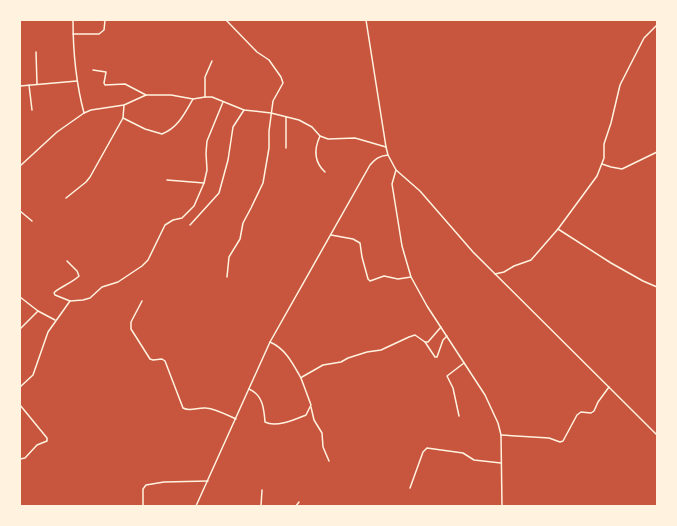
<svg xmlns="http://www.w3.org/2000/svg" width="677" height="526" viewBox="0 0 677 526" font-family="'Alegreya Sans',sans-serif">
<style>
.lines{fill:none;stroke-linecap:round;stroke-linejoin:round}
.minor{stroke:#fff3e0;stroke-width:1.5}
</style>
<rect width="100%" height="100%" fill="#c8553d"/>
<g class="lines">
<g class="minor">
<path d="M73 20C73 51 76 83 84 113"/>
<path d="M226 20 257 52 269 60 281 77 283 83 273 101 269 131V148L263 183 251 208 243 223 240 239 229 257 227 277"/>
<path d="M366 20 386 147 388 155 396 170 420 191 473 252 657 435"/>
<path d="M73 34H99L104 30 105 20"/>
<path d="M36 52 37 84"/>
<path d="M93 70 106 72 104 83 105 85 125 84 146 95"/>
<path d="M29 85 32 110"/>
<path d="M20 86 77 81"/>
<path d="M205 97V77L212 61"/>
<path d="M124 105 123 118 145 129 162 134C178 128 185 113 193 99"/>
<path d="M320 136C314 149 314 162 325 172"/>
<path d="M286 148V117"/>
<path d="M602 164 611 167 622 169 657 152"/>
<path d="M20 166 57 132 84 113 91 110 124 105 146 95H171L193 99 205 97H212L244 110 271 113 299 120 312 127 320 136 328 139 355 138 386 147"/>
<path d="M396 170 392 184 402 246 411 277 427 306 485 395 498 423 501 435 502 506"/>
<path d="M167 180 204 183"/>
<path d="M66 198 86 182 90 177 123 118"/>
<path d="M20 211 32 221"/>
<path d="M190 225 219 193 228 160 233 127 244 110"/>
<path d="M558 229 611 263 643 281 657 287"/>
<path d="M331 235 353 239 360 243 362 257 368 279 370 281 384 276 398 279 411 277"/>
<path d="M67 261 77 271 79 276C72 283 56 289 54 293L55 295 70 301 83 300 90 298 102 287 118 282 142 266 148 260 165 225 173 220 182 218 194 206 204 183 207 170 206 153 207 141 223 102"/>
<path d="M495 274 504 272 514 266 531 260 558 229 597 176 604 158V144L611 123 620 85 644 38 657 25"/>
<path d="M20 297 38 311 20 329"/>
<path d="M142 301 131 322V329L150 359 153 360 162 359 165 361 183 408C190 412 198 407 206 408 216 409 227 415 236 419"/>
<path d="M38 311 55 320"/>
<path d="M270 342C286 349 293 364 301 378"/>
<path d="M425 342 435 357H437L443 340 447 336"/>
<path d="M20 387 33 375 48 332 70 301"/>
<path d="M249 389C263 395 264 409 265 422 276 428 296 419 306 415L311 405 301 378 302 377 323 365 341 362 348 358 367 352 381 350 409 337 415 335 425 342H428L441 327"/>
<path d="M20 405 47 438V441L37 445 25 458 20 459"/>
<path d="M311 407 314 420 322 433 323 447 329 461"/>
<path d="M459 416 453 388 447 376 464 363"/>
<path d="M501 435 549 438 560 442 563 441 577 415 581 412 591 413 594 411 598 402 609 387"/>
<path d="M410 488 423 452 427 448 463 453 474 460 501 463"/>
<path d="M143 506V489L146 485 164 482 208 481"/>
<path d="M196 506 270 342 370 165C375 159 379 156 388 155"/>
<path d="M261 506 262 490"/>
<path d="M296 506 299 502"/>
</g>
</g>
<rect width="677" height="526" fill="none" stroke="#fff3e0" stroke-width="42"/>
</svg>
